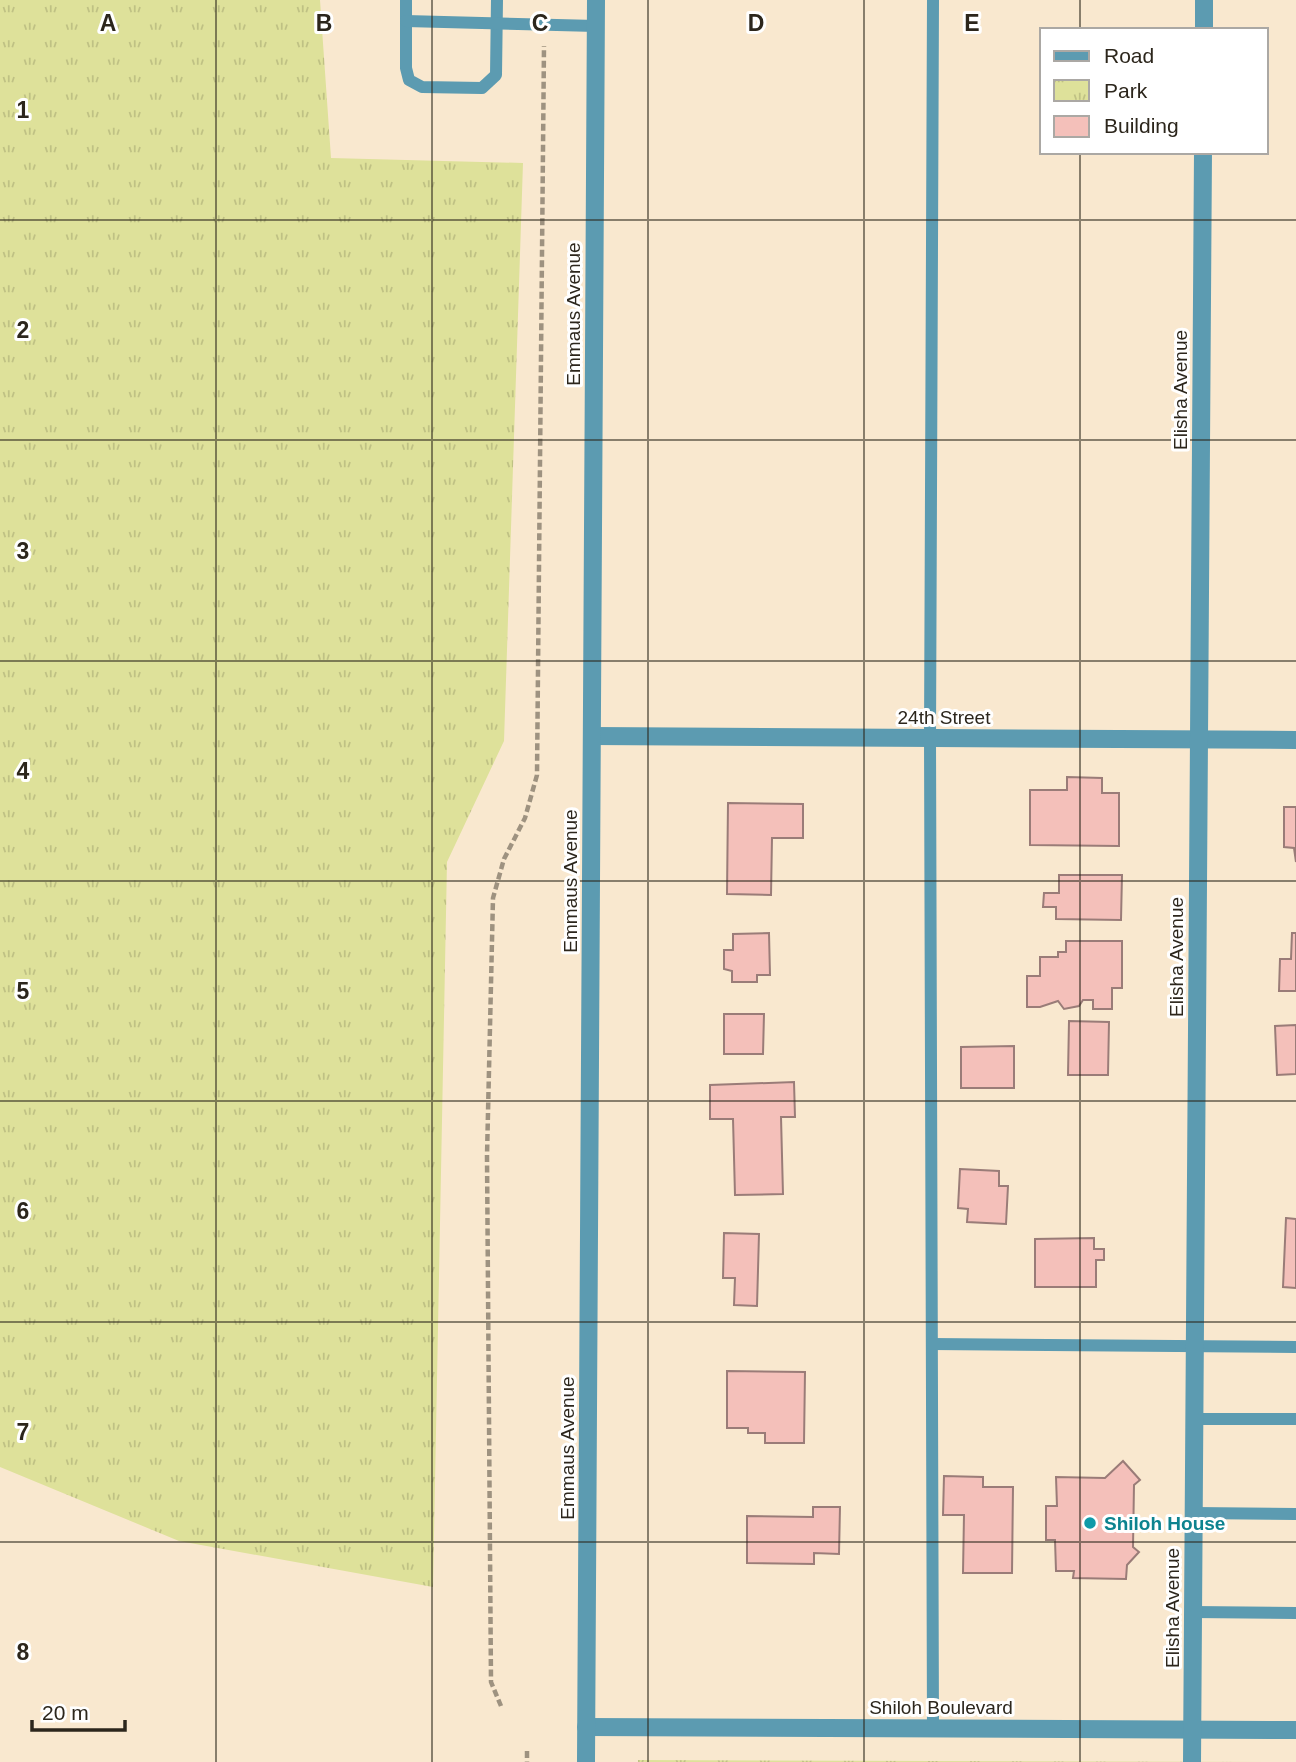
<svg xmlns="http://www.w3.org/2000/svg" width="1296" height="1762" viewBox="0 0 1296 1762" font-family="Arial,sans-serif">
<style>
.park{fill:url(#park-tufts)}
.building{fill:#f4c0ba;stroke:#9a7c78;stroke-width:2}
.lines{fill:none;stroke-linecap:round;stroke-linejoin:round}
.path{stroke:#9e9280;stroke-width:4.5;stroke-dasharray:7 3.5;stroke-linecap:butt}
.service{stroke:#5c9bb1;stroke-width:12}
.minor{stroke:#5c9bb1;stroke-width:18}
.grid{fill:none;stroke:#2c261c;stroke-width:2;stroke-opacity:0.55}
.culture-dot{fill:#0f9aa8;stroke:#fff;stroke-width:2.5}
.labels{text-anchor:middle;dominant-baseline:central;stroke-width:6;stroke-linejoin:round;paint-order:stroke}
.street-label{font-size:19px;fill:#2c261c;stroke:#fff}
.culture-label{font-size:19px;font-weight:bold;fill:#0d838f;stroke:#fff;text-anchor:start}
.grid-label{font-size:23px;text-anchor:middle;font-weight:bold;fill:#2c261c;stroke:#fff;stroke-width:6;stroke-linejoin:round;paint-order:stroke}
</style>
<defs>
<pattern id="park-tufts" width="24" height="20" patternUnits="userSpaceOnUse" patternTransform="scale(1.75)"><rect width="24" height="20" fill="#dee19a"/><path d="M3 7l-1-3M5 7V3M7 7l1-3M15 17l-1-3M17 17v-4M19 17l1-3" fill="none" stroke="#bfc184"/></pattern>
</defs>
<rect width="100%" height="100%" fill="#f9e8cf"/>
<g class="park">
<path d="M0 0H320L331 158 523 163 504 741 447 862 433 1587 179 1541 0 1467Z"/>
<path d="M638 1760 1296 1762H638Z"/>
</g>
<g class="building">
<path d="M1067 777 1102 778V793H1119V846L1030 845V790H1067Z"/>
<path d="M728 803 803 804V838H772L771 895 727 894Z"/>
<path d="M1284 807H1296V862L1294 848 1284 847Z"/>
<path d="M1059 875H1122L1121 920 1056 919V907H1043L1044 893H1059Z"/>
<path d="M769 933 770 975H757V982H732V971L724 969V950H733V934Z"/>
<path d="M1292 933H1296V991H1279L1280 959H1291Z"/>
<path d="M1066 941H1122V988H1112V1009H1093V1000H1083L1079 1006 1064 1009 1058 1001 1040 1007H1027V976H1040V957H1058V952H1066Z"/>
<path d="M724 1014H764L763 1054H724Z"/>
<path d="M1069 1021 1109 1022 1108 1075H1068Z"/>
<path d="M1296 1025V1074L1277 1075 1275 1026Z"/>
<path d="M1014 1046V1088H961V1047Z"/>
<path d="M794 1082 795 1117H781L783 1194 735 1195 733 1119H710V1085Z"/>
<path d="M960 1169 999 1171V1186H1008L1006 1224 967 1222 968 1209 958 1208Z"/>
<path d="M1286 1218 1296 1219V1288L1283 1287Z"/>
<path d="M724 1233 759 1234 757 1306 734 1305 735 1278H723Z"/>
<path d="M1094 1238V1249H1104V1260H1096V1287H1035V1239Z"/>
<path d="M727 1371 805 1372 804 1443H765V1433H748V1428H727Z"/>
<path d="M1123 1461 1140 1480 1134 1485 1133 1547 1139 1552 1127 1565 1126 1579 1073 1578 1074 1571H1056L1055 1540H1046V1506H1057L1056 1477 1105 1478Z"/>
<path d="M944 1476 983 1477V1487H1013L1012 1573H963L964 1515H943Z"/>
<path d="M813 1507H840L839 1554 814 1553V1564L747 1563V1516L813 1517Z"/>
</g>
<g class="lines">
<g class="path">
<path d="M501 1706 491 1682 487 1156 493 898 504 859 525 818 537 775 544 46"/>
<path d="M527 1751V1762"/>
</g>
<g class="service">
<path d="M406 0V68L409 80 422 87 482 88 496 75 497 0"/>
<path d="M933 0 930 738 933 1728"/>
<path d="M406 21 596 26"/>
<path d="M932 1344 1296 1347"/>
<path d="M1194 1419H1296"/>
<path d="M1194 1513 1296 1514"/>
<path d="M1193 1612 1296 1613"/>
</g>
<g class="minor">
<path d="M1204 30V0"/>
<path d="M592 736 1296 740"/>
<path d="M586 1727 1296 1730"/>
<path d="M586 1762 596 0"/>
<path d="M1192 1762 1203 152"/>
</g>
</g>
<path class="grid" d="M216 0V1762M432 0V1762M648 0V1762M864 0V1762M1080 0V30M1080 152V1762M0 220H1296M0 440H1296M0 661H1296M0 881H1296M0 1101H1296M0 1322H1296M0 1542H1296"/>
<circle class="culture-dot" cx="1090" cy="1523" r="7"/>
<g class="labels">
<g class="street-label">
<text transform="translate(573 314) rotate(-90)">Emmaus Avenue</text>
<text transform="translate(1180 390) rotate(-90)">Elisha Avenue</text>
<text x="944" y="717">24th Street</text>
<text transform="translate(570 881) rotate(-90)">Emmaus Avenue</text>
<text transform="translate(1176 957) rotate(-90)">Elisha Avenue</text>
<text transform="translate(567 1448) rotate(-90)">Emmaus Avenue</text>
<text transform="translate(1172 1608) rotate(-90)">Elisha Avenue</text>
<text x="941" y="1707">Shiloh Boulevard</text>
</g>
<g class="culture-label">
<text x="1104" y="1523">Shiloh House</text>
</g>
</g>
<g class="grid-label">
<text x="108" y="31">A</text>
<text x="324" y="31">B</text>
<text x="540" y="31">C</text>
<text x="756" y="31">D</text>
<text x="972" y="31">E</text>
<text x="23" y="118">1</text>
<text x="23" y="338">2</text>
<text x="23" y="559">3</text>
<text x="23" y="779">4</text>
<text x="23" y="999">5</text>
<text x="23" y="1219">6</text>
<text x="23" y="1440">7</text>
<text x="23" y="1660">8</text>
</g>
<rect x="1040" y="28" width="228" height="126" fill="#ffffff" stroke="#aba8a4" stroke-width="2"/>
<rect x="1054" y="51" width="35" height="10" fill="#5c9bb1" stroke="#aba8a4" stroke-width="2"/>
<text x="1104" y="63" font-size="21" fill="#2c261c">Road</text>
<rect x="1054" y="80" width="35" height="21" fill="url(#park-tufts)" stroke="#aba8a4" stroke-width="2"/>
<text x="1104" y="98" font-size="21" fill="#2c261c">Park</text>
<rect x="1054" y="116" width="35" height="21" fill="#f4c0ba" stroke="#aba8a4" stroke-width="2"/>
<text x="1104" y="133" font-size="21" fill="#2c261c">Building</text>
<path d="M32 1720v10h93v-10" fill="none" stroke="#2c261c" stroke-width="3.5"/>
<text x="42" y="1720" font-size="21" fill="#2c261c" stroke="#ffffff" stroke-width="5" paint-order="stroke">20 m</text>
</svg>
